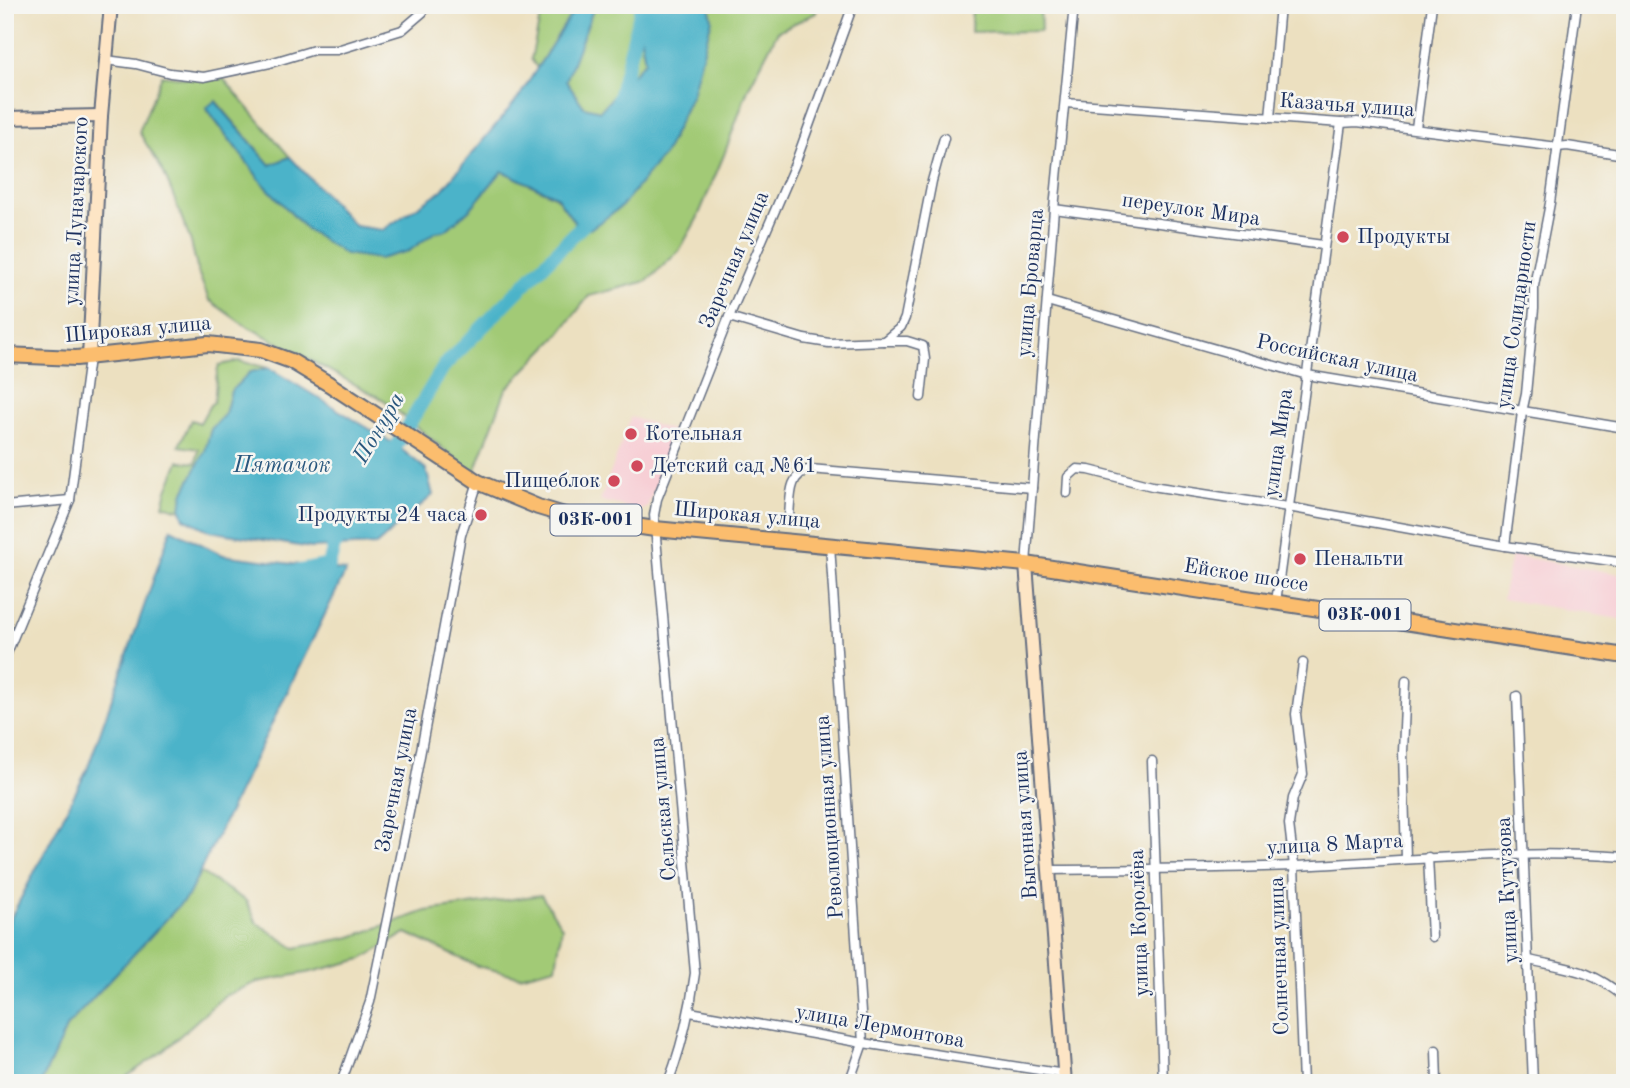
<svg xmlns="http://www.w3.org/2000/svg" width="1630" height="1088" viewBox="0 0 1630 1088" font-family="'Old Standard TT',serif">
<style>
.built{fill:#f7cfd5}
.green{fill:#a2ca76;stroke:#5e7c6a;stroke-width:2}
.water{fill:#4bb3c9;stroke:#337194;stroke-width:2}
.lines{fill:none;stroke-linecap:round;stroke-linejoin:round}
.river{stroke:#4bb3c9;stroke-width:14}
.street-casing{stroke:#646d80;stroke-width:11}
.secondary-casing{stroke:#646d80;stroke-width:16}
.primary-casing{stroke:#646d80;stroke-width:18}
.street{stroke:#fff;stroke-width:8}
.secondary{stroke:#fde5c5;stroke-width:12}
.primary{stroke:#fbbd6e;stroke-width:14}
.poi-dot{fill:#d1495b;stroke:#f6f6f2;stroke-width:2.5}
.labels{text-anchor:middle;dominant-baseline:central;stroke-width:5;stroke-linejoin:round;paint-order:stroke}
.shield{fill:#f6f6f2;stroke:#5d6b8a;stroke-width:2}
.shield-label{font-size:19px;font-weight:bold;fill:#1b2f5e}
.street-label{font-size:21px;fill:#1b2f5e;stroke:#f6f6f2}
.poi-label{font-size:21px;fill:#1b2f5e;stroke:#f6f6f2;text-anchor:start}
.water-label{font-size:23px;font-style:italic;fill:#29577e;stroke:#f6f6f2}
</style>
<rect width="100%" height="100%" fill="#f6f6f2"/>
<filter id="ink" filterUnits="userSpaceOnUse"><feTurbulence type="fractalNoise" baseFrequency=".0143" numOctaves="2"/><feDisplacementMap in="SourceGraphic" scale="14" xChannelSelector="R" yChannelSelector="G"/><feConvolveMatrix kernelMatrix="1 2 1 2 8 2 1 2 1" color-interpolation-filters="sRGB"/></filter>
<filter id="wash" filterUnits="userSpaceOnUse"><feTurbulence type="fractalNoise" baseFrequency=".00686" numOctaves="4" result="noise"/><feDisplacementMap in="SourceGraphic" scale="28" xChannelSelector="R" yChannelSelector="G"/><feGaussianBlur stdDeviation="1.57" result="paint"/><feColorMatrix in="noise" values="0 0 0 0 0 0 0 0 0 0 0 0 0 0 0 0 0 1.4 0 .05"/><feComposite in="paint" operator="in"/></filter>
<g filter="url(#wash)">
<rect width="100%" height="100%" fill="#ece0c0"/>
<g class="built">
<path d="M631 417 677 432 647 508 641 510 600 501Z"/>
<path d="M1511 555 1625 575V620L1502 599Z"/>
</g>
<g class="green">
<path d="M543 5H577L537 68 531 59Z"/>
<path d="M584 5H635L645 61 601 111 584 107 566 81 594 7Z"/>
<path d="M709 5H817L816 13 778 31 748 89 724 155 697 219 679 251 647 281 589 296 556 338 506 389 474 474 384 400 241 323 209 300 198 272 191 242 171 190 163 171 139 132 162 75 206 80 223 78 290 157 270 165 216 101 206 109 261 181 306 229 409 251 435 232 446 230 471 208 502 171 556 197 575 223 665 153 692 94 712 19Z"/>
<path d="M972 5H1040L1041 31 971 32Z"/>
<path d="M239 361 269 368 250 372 231 391 225 414 211 429 206 451 183 494 181 510 163 505 167 490 179 461 196 463 199 449 179 446 191 420 200 423 210 405 214 402C216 389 215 378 219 365Z"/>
<path d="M200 872 246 901 257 923 295 948 351 937 426 911 541 895 562 927 556 967 519 976 477 966 406 933 362 959 311 972 257 982 224 996 162 1052 117 1083H41L67 1026 188 896Z"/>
</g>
<g class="water">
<path d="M577 5 594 7 566 81 584 107 600 111 645 61 635 5H709L712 19 692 94 665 153 621 207 590 229 575 223 556 196 502 171 471 208 446 230 435 232 409 251 379 259 345 254 306 229 261 181 206 108 215 101 270 165 290 157 355 226 383 230 442 190 519 97Z"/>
<path d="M269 368 396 445 426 469 433 495 376 545 311 548 210 531 184 518 181 510 183 494 205 451 211 429 225 414 231 391 250 372Z"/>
<path d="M171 529 223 555 346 571 188 896 67 1026 41 1083H5V929L87 770Z"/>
</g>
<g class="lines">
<g class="river">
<path d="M617 106 642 5"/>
<path d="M387 461 444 366 588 220 590 210"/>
<path d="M299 571 329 565 334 546 344 532"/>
</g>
</g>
</g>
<g filter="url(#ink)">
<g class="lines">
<defs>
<g id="street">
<path d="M106 60 136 64 170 73 204 77 270 63 314 50H337L402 30 423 12 426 5"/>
<path d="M1065 103 1341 123 1357 122 1558 147 1567 146 1625 155"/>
<path d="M1270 118 1280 5"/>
<path d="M1416 128 1432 5"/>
<path d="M1054 209 1323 245"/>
<path d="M1047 301 1307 375 1625 428"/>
<path d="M729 317 804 339 829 343 884 341 901 327 905 318 932 181 944 138"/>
<path d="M884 341H907L923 346 925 359 921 397"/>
<path d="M1067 493 1068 477 1077 469 1089 470 1152 486 1288 507 1505 546 1625 563"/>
<path d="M5 506 70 500"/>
<path d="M789 516C791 497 788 475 810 469L1032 488"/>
<path d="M830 545 863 1043 849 1083"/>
<path d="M1505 546 1522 412 1526 394 1534 309V286L1550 203 1577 5"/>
<path d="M1026 564 1054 209 1074 5"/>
<path d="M1276 602 1341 123"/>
<path d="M5 658 70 500 89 358"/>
<path d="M1303 663 1296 714 1303 774 1293 798 1289 824 1294 866 1303 1083"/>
<path d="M1406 681 1403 752 1406 858"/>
<path d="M1517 696 1533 1083"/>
<path d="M1152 761 1163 1083"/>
<path d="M1428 857 1432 937"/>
<path d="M1048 870C1130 869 1212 869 1294 866 1404 861 1514 849 1625 857"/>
<path d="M1529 960C1570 969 1591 969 1625 998"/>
<path d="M690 1012 863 1043 1065 1074"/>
<path d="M1436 1050 1437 1083"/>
<path d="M341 1083 370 1002 414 788 461 535 478 482"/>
<path d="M668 1083C682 1046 690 1012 695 973L654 515 657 499 729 317 795 164 853 5"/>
</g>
<g id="secondary">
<path d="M5 118 101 116"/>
<path d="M89 358 101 116 111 5"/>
<path d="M1026 564 1065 1083"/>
</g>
<path id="primary" d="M5 355 76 358 208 344 261 350 291 361 329 384 478 482 538 507 568 516 655 529 1026 564 1625 656"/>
</defs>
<use href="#street" class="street-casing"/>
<use href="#secondary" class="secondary-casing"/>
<use href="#primary" class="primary-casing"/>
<use href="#street" class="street"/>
<use href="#secondary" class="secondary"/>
<use href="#primary" class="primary"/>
</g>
</g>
<g class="poi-dot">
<circle cx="1343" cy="237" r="7"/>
<circle cx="631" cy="434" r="7"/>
<circle cx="637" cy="466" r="7"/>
<circle cx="614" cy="481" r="7"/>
<circle cx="481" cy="515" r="7"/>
<circle cx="1300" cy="559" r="7"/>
</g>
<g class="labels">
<g class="shield">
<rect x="550.5" y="504.5" width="91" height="31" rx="5"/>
<rect x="1319.5" y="599.5" width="91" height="31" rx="5"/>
</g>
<g class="shield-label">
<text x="596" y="520">03К-001</text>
<text x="1365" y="615">03К-001</text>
</g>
<g class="street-label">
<text transform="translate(1347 106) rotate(4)">Казачья улица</text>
<text transform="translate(1191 210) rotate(8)">переулок Мира</text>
<text transform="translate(77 211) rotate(-87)">улица Луначарского</text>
<text transform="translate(735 260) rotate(-67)">Заречная улица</text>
<text transform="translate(1031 283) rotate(-85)">улица Броварца</text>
<text transform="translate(1517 315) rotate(-82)">улица Солидарности</text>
<text transform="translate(138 330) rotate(-5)">Широкая улица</text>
<text transform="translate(1337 359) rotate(12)">Российская улица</text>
<text transform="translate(1279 443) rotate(-82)">улица Мира</text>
<text transform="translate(747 516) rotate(5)">Широкая улица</text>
<text transform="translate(1246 576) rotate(9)">Ейское шоссе</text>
<text transform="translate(397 780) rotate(-79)">Заречная улица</text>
<text transform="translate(664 809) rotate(-95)">Сельская улица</text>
<text transform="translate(830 817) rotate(-94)">Революционная улица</text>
<text transform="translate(1026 825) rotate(-94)">Выгонная улица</text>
<text transform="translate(1335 845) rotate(-3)">улица 8 Марта</text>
<text transform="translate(1508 890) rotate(-93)">улица Кутузова</text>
<text transform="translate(1140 923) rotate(-92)">улица Королёва</text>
<text transform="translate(1280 956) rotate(-92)">Солнечная улица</text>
<text transform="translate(880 1027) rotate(10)">улица Лермонтова</text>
</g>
<g class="poi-label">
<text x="1357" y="237">Продукты</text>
<text x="645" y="434">Котельная</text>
<text x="651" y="466">Детский сад №61</text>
<text x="600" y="481" text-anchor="end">Пищеблок</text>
<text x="467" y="515" text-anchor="end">Продукты 24 часа</text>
<text x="1314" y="559">Пенальти</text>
</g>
<g class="water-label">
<text transform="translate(379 428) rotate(-59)">Понура</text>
<text x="282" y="465">Пятачок</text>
</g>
</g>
<rect width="1630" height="1088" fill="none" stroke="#f6f6f2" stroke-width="28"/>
</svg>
